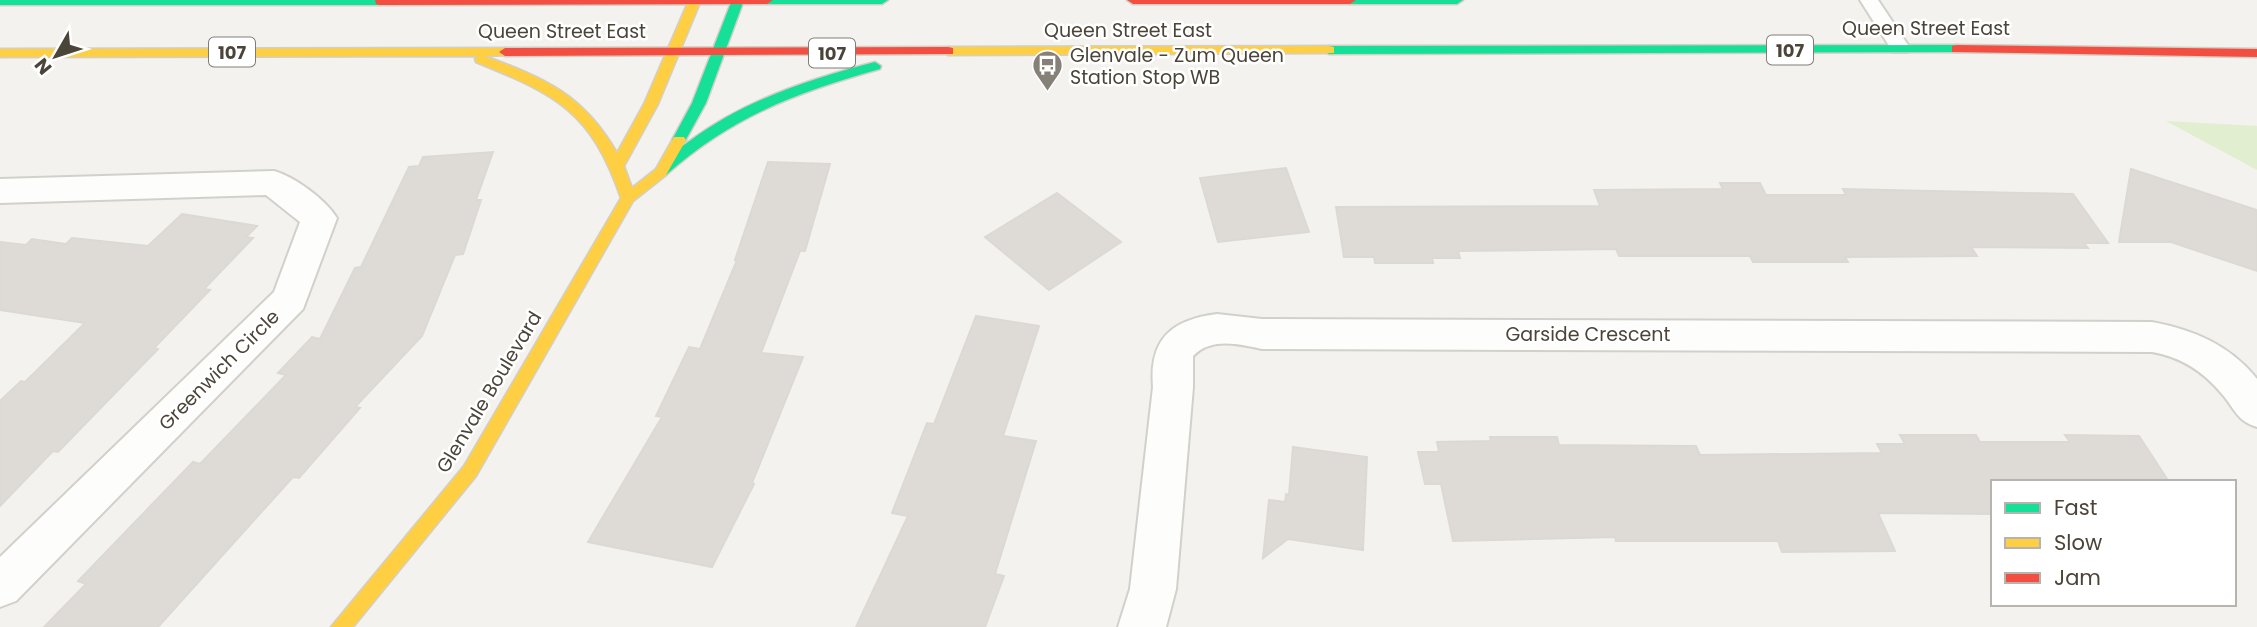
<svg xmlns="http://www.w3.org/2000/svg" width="2257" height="627" viewBox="0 0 2257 627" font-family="Poppins,sans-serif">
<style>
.green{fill:#e1eecf}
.building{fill:#dedbd6;stroke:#dcd9d4;stroke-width:2}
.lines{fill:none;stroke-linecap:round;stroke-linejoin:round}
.lane-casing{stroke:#d2d0cb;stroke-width:4}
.street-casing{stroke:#d2d0cb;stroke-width:4}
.fast-casing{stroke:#d3cfc5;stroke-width:3}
.slow-casing{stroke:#d3cfc5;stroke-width:3}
.jam-casing{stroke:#d3cfc5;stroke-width:3}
.lane{fill:#fdfdfc;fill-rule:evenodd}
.street{fill:#fdfdfc;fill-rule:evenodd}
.fast{fill:#16e098;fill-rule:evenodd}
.slow{fill:#ffcf43;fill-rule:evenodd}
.jam{fill:#f24e42;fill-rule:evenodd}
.labels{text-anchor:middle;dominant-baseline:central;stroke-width:5;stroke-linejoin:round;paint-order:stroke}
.shield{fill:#fff;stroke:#817c74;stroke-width:2}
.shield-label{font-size:18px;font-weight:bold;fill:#4b4439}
.street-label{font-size:19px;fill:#4b4439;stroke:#fff}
.poi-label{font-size:19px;fill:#4b4439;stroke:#fff;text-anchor:start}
</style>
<rect width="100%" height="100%" fill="#f4f2ee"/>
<path class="green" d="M2166 121 2257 126V170Z"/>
<g class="building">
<path d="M493 152 476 200H481L463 254 455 255 422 336 355 407 360 408 299 478 293 477 158 627H44L86 584 78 581 193 462 200 464 286 375 278 373 312 337 320 339 355 268 361 267 409 167 419 166 423 157Z"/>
<path d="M768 162 830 164 805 251H800L761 353 803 357 752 483 754 484 712 567 588 542 662 417 656 416 689 347 700 349 737 260H735Z"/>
<path d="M1286 168 1309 232 1218 242 1200 178Z"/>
<path d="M2131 169 2257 210V271L2171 242H2119Z"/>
<path d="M1720 183H1760L1766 195H1846L1843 189 2073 194 2108 243H2084L2088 248 1971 247 1977 256 1845 257 1848 262H1753L1750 256H1619L1616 249 1458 251 1460 258H1432L1433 263H1375L1374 257H1344L1336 207 1600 206 1594 190 1723 189Z"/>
<path d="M1057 193 1121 242 1049 290 985 237Z"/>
<path d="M182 214 257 226 246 237 253 238 204 289 210 290 154 348 158 349 58 452 53 451 0 506V401L21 381 25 382 85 323 0 310V242L26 245 32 239 66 244 72 238 148 246Z"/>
<path d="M976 316 1039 326 1003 436 1036 441 995 574 1004 576 985 627H856L908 516 892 513 927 423 934 424Z"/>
<path d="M1900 435H1976L1980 442H2070L2065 435 2139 436 2169 482H1993V514L1878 513 1895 551 1782 552 1778 541H1616L1615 537 1453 541 1441 484H1425L1418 452H1439L1437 442 1491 441 1490 437H1557L1559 445 1696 446 1700 455 1882 453 1877 444H1905Z"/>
<path d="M1293 447 1367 457 1363 550 1288 539 1263 558 1269 500 1285 502 1286 494 1289 495Z"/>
</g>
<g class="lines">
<defs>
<path id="lane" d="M1860 0H1878L1910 48 1907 52H1893Z"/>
<g id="street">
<path d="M274 171C295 177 325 199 337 218L303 309 16 601 0 607V557L274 292 300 222 266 195 0 203V179Z"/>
<path d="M1217 314 1262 319 2152 322C2194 330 2230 345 2257 379V427C2237 421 2235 409 2222 394 2203 371 2181 357 2152 352L1262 349C1239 344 1211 337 1193 356V387L1176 589 1166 627H1118L1130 589 1153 387C1149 339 1171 320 1217 314Z"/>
</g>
<g id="fast">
<path d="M0 0H385L386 1 380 5H0Z"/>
<path d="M732 0H744L706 103 684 143H674L672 140 692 103Z"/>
<path d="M761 0H888L882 4H767Z"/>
<path d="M1344 0H1463L1457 4H1350Z"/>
<path d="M1957 45 1962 46V52L1329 54 1323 50 1329 46Z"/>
<path d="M875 62 881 66 880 69C797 92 731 117 666 175H656L654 172C663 159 678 149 691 140 745 100 810 79 875 62Z"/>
</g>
<g id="slow">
<path d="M689 0H701L658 104 624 166 632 188 656 169 674 137H684L686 140 666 175 633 201 476 476 353 627H331L464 466 621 198C591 111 557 95 476 62L475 59 478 56 0 57V49L505 48 510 49V55L484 56C545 78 584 95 617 153L644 104Z"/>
<path d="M1329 46 1334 47V53L948 55 942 51 948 47Z"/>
</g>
<g id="jam">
<path d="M375 0H773L767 4 380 5 376 4Z"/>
<path d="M1127 0H1356L1350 4H1133Z"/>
<path d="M1957 45 2257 49V57L1952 52V46Z"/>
<path d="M948 47 953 48V54L505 56 499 52 505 48Z"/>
</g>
</defs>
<use href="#lane" class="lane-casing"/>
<use href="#street" class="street-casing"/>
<use href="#fast" class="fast-casing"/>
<use href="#slow" class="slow-casing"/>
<use href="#jam" class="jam-casing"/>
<use href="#lane" class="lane"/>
<use href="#street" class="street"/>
<use href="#fast" class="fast"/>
<use href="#slow" class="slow"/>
<use href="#jam" class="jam"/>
</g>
<defs>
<symbol id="bus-pin" viewBox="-11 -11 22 30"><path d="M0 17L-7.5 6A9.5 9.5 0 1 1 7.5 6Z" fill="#868178" stroke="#fff"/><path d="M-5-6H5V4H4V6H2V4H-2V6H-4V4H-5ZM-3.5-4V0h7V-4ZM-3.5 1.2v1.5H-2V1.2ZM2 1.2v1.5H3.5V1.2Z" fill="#fff"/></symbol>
</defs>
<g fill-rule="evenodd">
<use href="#bus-pin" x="1030" y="48" width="35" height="47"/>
</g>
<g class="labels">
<g class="shield">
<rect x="1767" y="35.5" width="46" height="29" rx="5"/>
<rect x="209" y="37.5" width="46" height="29" rx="5"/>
<rect x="809" y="38.5" width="46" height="29" rx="5"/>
</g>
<g class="shield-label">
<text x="1790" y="50">107</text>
<text x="232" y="52">107</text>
<text x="832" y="53">107</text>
</g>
<g class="street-label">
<text x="1926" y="28">Queen Street East</text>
<text x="1128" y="30">Queen Street East</text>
<text x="562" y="31">Queen Street East</text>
<text x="1588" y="334">Garside Crescent</text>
<text transform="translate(219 370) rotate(-45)">Greenwich Circle</text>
<text transform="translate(489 392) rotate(-59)">Glenvale Boulevard</text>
</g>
<g class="poi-label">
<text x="1070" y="55">Glenvale - Zum Queen<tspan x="1070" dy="22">Station Stop WB</tspan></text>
</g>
</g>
<rect x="1991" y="480" width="245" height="126" fill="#ffffff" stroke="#b7b4b0" stroke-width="2"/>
<rect x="2005" y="503" width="35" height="10" fill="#16e098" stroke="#b7b4b0" stroke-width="2"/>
<text x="2054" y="515" font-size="21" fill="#4b4439">Fast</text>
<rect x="2005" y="538" width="35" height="10" fill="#ffcf43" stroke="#b7b4b0" stroke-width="2"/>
<text x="2054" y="550" font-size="21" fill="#4b4439">Slow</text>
<rect x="2005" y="573" width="35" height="10" fill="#f24e42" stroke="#b7b4b0" stroke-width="2"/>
<text x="2054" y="585" font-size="21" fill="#4b4439">Jam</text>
<g transform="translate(56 56) rotate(231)" stroke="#ffffff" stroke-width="5" paint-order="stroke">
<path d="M0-5L12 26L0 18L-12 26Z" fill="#4b4439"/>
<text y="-10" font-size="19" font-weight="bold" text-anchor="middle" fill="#4b4439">N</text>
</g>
</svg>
